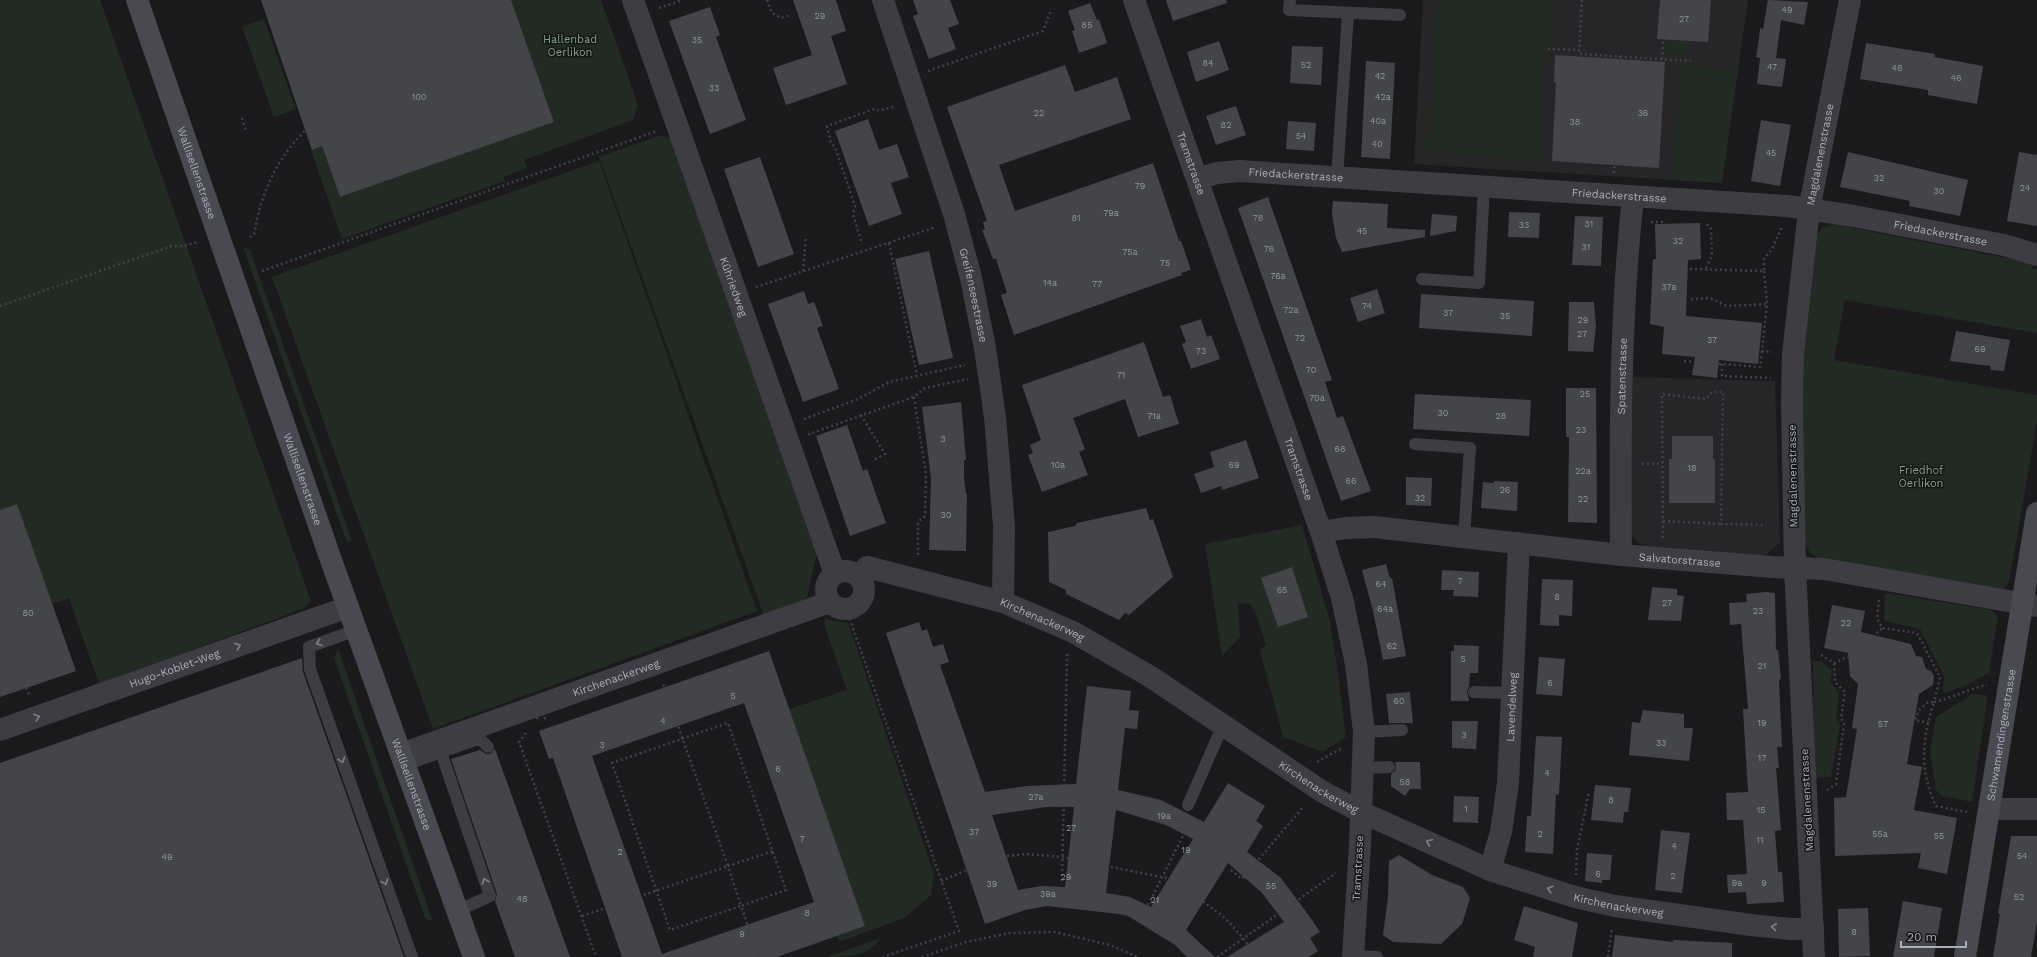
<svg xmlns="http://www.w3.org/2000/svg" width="2037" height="957" viewBox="0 0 2037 957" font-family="'Work Sans',sans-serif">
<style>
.built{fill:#262629}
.green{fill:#212a23}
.building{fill:#444549;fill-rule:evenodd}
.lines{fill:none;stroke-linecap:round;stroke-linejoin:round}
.path{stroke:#414248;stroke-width:2.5;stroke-dasharray:2 3;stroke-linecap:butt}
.lane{stroke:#3d3d43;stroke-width:12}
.street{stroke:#3d3d43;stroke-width:22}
.secondary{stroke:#494a51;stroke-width:22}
.path-bridge{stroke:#414248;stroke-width:2.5;stroke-dasharray:2 3;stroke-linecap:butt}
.oneway{stroke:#80828c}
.labels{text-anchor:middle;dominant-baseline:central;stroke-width:3;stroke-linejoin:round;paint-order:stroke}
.number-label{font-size:9px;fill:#92959f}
.park-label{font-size:11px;fill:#83a787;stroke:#151517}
.street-label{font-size:11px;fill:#acb0bc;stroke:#151517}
</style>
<rect width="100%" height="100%" fill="#1a1a1c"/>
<g class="built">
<path d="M1423 0H1748L1722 183 1414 164Z"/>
<path d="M1631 377 1775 381 1780 542 1765 556 1647 546 1638 543 1635 539 1631 533Z"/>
</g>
<g class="green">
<path d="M0 0H100L311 601 303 609 99 684 69 598 52 604 76 671 0 697Z"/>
<path d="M511 0H601L635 96 638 106 633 120 524 160 527 168 503 177 505 181 342 239 311 150 322 146 340 197 554 122Z"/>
<path d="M1437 0H1551L1542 163 1426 151Z"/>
<path d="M264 19 296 109 274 117 242 27Z"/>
<path d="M1667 39 1689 41 1687 58 1666 57Z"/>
<path d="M1680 64 1738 69 1722 183 1672 180Z"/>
<path d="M661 135 675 140 818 548 806 602 764 616 599 157Z"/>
<path d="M599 161 757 611 433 729 272 277Z"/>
<path d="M1833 224 2032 263V268L2037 270V333L1845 300 1834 360 2037 395V421L2010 577 2008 584 2003 589 1820 559 1810 553 1804 540 1798 407 1816 236 1822 228Z"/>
<path d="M243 247 250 250 352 541 347 543Z"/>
<path d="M1302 525 1330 621 1337 666 1346 737 1323 752 1283 737 1260 650 1266 645 1256 614 1249 603 1238 604 1240 637 1222 656 1205 544Z"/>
<path d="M1885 593 1992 610 1998 617 1989 673 1961 688 1959 687 1947 693 1943 692 1944 676 1920 629 1885 621 1884 619Z"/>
<path d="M825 619 848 623 934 874 931 895 904 918 839 942 837 936 865 926 789 709 847 690 824 624Z"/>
<path d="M338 648 433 922 425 918 334 658Z"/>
<path d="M1813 661H1821L1832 671 1830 682 1839 692 1836 718 1840 725 1831 777 1814 778Z"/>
<path d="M1973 694 1986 695 1987 701 1972 802 1942 796 1936 790 1930 752 1936 717Z"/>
<path d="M881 938C867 957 850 957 827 957Z"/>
</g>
<g class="building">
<path d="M261 0H511L554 122 340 197 322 146 312 150Z"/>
<path d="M793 0H836L846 31 831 36 847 84 786 105 773 68 812 55Z"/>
<path d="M913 0H950L959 24 948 28 956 49 929 59 913 16 918 14Z"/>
<path d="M1166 0H1226L1227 3 1173 21Z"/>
<path d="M1660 0H1711L1708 42 1657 39Z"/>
<path d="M1768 0 1808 2 1804 25 1781 20 1776 58 1786 59 1782 87 1757 84 1760 58 1756 57 1759 39 1760 28 1763 29Z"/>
<path d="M1090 3 1097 20 1099 19 1107 43 1079 53 1072 31 1075 30 1068 11Z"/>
<path d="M710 7 720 35 716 37 746 120 710 134 669 21Z"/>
<path d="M1219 41 1229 70 1196 82 1187 52Z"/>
<path d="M1866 43 1935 54 1934 57 1983 66 1977 104 1928 95V90L1860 79Z"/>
<path d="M1292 46 1323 47 1321 85 1290 83Z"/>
<path d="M1555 55 1665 62 1659 168 1552 161 1556 83 1554 82Z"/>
<path d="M1366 61 1395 63 1390 159 1361 157Z"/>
<path d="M1065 65 1075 92 1117 77 1131 119 999 165 1015 211 1153 163 1179 241H1181L1191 270 1181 273 1182 275 1014 335 1001 295 1007 293 996 259H993L982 230H985L983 222 987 221 947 107Z"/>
<path d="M1236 106 1246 135 1216 145 1206 116Z"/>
<path d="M868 119 879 150 897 144 909 177 891 183 902 214 869 226 835 131Z"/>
<path d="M1761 120 1791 125 1780 186 1751 181Z"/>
<path d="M1288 121 1316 123 1314 151 1286 149Z"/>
<path d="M1848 152 1968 180 1960 216 1909 206 1910 201 1840 187Z"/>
<path d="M2019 152 2037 155V226L2007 221Z"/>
<path d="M760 157 794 254 758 267 724 169Z"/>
<path d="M1268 197 1332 380 1325 382 1337 418 1343 416 1371 491 1341 501 1238 208Z"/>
<path d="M1333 201 1388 204 1387 228 1425 230V237L1342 252 1336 238 1332 214Z"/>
<path d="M1509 212 1540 213 1539 238 1508 237Z"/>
<path d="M1432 214 1457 216 1456 231 1430 236Z"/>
<path d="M1575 216 1603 217 1601 266 1572 265Z"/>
<path d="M1700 223 1701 259 1688 260 1686 316 1762 323 1758 364 1719 360 1717 378 1692 375 1695 357 1662 354 1664 327 1650 324 1653 259H1656L1655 224Z"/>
<path d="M929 251 953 358 919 365 895 259Z"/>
<path d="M1377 289 1385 313 1358 322 1350 298Z"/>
<path d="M804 291 808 304 814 302 823 326 817 328 839 389 803 402 768 304Z"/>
<path d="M1421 294 1534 301 1532 336 1419 328Z"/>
<path d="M1569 302H1594L1596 327 1593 352 1568 351Z"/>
<path d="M1201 319 1207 337 1211 335 1220 359 1191 369 1182 344 1186 342 1180 326Z"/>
<path d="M1956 331 2010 340 2004 371 1991 370 1990 366 1950 361Z"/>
<path d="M1144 342 1163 397 1170 395 1179 424 1138 437 1125 399 1073 418 1085 449 1079 452 1088 475 1042 492 1028 455 1033 453 1030 445 1041 440 1022 385Z"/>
<path d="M1566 388H1596L1597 523 1568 522 1569 437H1566Z"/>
<path d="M1415 394 1531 400 1529 436 1413 429Z"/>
<path d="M961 402 966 460H964V477L966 494H967L966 551 929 550 931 478 922 407Z"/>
<path d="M847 425 863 471 867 469 886 523 850 536 816 436Z"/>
<path d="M1672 436H1713V459H1715V503H1669V459H1672Z"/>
<path d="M1246 440 1259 478 1222 490 1221 486 1201 493 1194 474 1214 467 1210 452Z"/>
<path d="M1406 477 1432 478 1431 506 1406 505Z"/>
<path d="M1494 481 1518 482 1517 511 1481 508 1483 482 1494 483Z"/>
<path d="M17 504 76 671 0 697V510Z"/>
<path d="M1146 508 1150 520 1153 519 1173 577 1129 615 1125 613 1119 620 1066 594V590L1049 582 1048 532 1075 526 1077 523Z"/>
<path d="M1386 564 1390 578H1392L1406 656 1383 660 1373 611 1362 570Z"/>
<path d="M1292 567 1308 617 1278 627 1261 578Z"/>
<path d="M1442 570 1479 572 1478 597 1453 596 1454 590H1441Z"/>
<path d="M1542 579 1573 580 1572 616 1559 615V626L1540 625Z"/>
<path d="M1652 587 1677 589V595L1684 596 1681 621 1648 620Z"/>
<path d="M1766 592 1775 593 1776 650H1778L1781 679 1779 680 1782 747H1777L1779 768H1776L1781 830 1775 831 1778 872H1782L1784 902 1747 904 1746 892 1728 893 1727 875 1747 874 1743 820H1727L1726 793 1748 792 1743 709H1748L1741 624 1730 625 1729 603 1747 602 1746 594Z"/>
<path d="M1832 605 1865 611 1861 632 1911 644 1916 656 1922 657 1926 669 1931 671 1934 676 1933 685 1919 694 1907 764 1922 767 1914 810 1957 818 1947 874 1918 868 1921 853 1835 856 1834 798 1846 797 1857 729 1852 728 1858 684 1850 676 1848 653 1824 648Z"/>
<path d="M919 622 922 631 927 629 933 647 943 644 949 662 940 665 985 792 1027 786 1076 784 1087 686 1131 691 1129 710 1139 711 1137 729 1125 728 1118 790 1161 800 1204 822 1228 783 1265 806 1256 821 1263 826 1247 852 1281 878 1312 920 1320 932 1310 938 1318 951 1309 957H1227L1284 922 1262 893 1228 863 1186 930 1215 957H1187L1175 945 1128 916 1119 914 1047 906 1025 910 985 924 886 633ZM1046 807H1074L1065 887 1041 886 1018 890 992 815ZM1116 810 1166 825 1193 839 1151 907 1130 897 1106 893Z"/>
<path d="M1454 645 1479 646 1478 673H1470L1469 687 1467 691 1469 701H1451V651H1454Z"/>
<path d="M769 651 865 926 777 957H622L553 758 549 759 539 731ZM744 703 814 902 662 954 592 756Z"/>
<path d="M1539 657 1565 659 1562 696 1536 694Z"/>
<path d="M302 658 303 672 404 957H0V763Z"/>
<path d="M1410 692 1413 723H1389L1386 694Z"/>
<path d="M1643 710 1684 714V728H1693L1689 761 1629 755 1632 722 1640 723Z"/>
<path d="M1452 721H1478L1476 749 1452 748Z"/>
<path d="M1536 736 1562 737 1559 795 1556 794 1553 854 1525 852 1527 816H1531Z"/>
<path d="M495 749 570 957H515L495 901 497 894 451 759 480 750 486 754H490Z"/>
<path d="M1395 762H1420L1421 789H1410L1405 796 1391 786V774L1395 771 1396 767Z"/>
<path d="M1595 785 1631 788 1628 812H1624L1623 823 1591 820Z"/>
<path d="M1454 796 1479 797 1478 823 1453 822Z"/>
<path d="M1661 830 1690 833 1682 893 1655 890Z"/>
<path d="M2011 836H2037V922L2031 957H1993L2000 914H1998Z"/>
<path d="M1587 853 1612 855 1610 880H1602V883L1585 881Z"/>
<path d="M1399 855 1432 875 1463 887 1470 898 1462 924 1441 944 1393 942 1383 935 1388 897 1389 861Z"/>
<path d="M1903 901 1942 908 1934 957H1893Z"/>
<path d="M1524 906 1578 923 1572 957H1533L1535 947 1514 940Z"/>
<path d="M1868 908 1870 956 1839 957 1838 909Z"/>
<path d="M1615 935 1673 942V940L1732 943V957H1612Z"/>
</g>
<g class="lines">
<g class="path">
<path d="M767 0 772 13 781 18 791 15"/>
<path d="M1582 0 1579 54 1691 61"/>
<path d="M659 8 683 0"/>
<path d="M1548 49 1579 50"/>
<path d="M1662 59 1666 0"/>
<path d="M928 71 1043 31 1051 10"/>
<path d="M242 118 246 131"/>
<path d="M1614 173 1620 56"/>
<path d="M1651 222H1664"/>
<path d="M250 237 254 235C260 197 276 158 305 131"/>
<path d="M861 241 853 214 855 206 835 147 831 143 827 126 874 109 879 111 895 106"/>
<path d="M889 243 917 375"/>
<path d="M1706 268 1712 256 1711 229 1707 224"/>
<path d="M1690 269 1764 271V259L1772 249 1782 227"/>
<path d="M262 271 657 131"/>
<path d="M803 271 806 236"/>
<path d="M1764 271 1767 304 1762 351 1772 352"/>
<path d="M756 287 936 227"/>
<path d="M1691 299 1710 298 1727 306 1767 304"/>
<path d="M0 306 172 246H184L198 242"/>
<path d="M1684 361 1760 367 1762 351"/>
<path d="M1722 364V376L1771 378"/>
<path d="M914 397 926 474 925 516 918 522V557"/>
<path d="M861 415 885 454 873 460"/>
<path d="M804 419 856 400 889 382 965 365"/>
<path d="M810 435 809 434 914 397 925 388 968 379"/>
<path d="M1642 464 1663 463"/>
<path d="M1663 521 1721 524"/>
<path d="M1663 538 1662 394 1706 399 1712 392H1723L1721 524 1766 525"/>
<path d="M1879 600 1877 618 1882 628 1917 633 1940 677 1934 702C1953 698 1970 688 1987 685"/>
<path d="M848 614 959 931 883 957"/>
<path d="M1821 655 1834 663 1847 657 1860 655 1875 635 1882 628"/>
<path d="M26 688 30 697"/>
<path d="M1929 723 1915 720 1919 710 1928 702H1934C1922 738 1919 771 1936 806L1967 812"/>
<path d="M526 733 519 742 596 957"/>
<path d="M1317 762 1342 748"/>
<path d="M1827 790 1836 784 1844 724 1841 718 1845 692 1835 682 1834 663"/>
<path d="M1007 856 1025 854 1062 857 1166 878 1204 902 1225 918 1244 939 1256 957"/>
<path d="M1231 870 1242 879 1304 806"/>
<path d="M1576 875 1577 850 1589 791"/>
<path d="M941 881 967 870"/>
<path d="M1062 881 1067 654"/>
<path d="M1148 905 1190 822"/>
<path d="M582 916 728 866 663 684"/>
<path d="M759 957 741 906 670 930 612 763 728 723 786 890 741 906 728 866 773 851"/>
<path d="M922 957 966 942 1010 933 1055 932 1110 945 1138 957"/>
<path d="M1217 957 1336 873"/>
<path d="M1608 957 1612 928"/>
</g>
<g class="lane">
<path d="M1290 0 1289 10 1400 15"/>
<path d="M1337 177 1348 14"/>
<path d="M1422 279 1479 283 1484 186"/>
<path d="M1415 444 1470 448 1464 537"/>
<path d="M356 630 309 647 310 669 412 957"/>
<path d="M1474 692 1512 693"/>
<path d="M1364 732 1402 730"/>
<path d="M441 752 490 896 457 911"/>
<path d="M405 765 475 740H481L488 747"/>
<path d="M1364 768 1389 767"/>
<path d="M1188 805 1223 725"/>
<path d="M1353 956 1377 957"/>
</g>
<g class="street">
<path id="s1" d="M633 0 835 574"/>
<path id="s2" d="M883 0 954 214 971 278 985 348 995 417 1004 526 1003 602"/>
<path id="s3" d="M1134 0 1321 532 1342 598 1356 664 1364 732 1360 845 1353 957"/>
<path id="s4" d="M1198 179 1217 173 1240 171 1787 206 1854 216 2004 245 2037 255"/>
<path id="s5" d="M1321 532 1346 528 1374 527 1621 555 1773 567 1824 569 2037 606"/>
<path id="s6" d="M1621 555C1620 435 1620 316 1633 197"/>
<circle cx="845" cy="590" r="19"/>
<path id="s7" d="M858 576 867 567 1003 602 1073 632 1151 677 1323 792 1361 812 1490 870 1575 897 1615 906 1751 925 1790 929H1813"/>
<path id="s8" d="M0 730 348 607"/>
<path id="s9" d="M401 754 830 602"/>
<path d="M1990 809H2037"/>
<path id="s10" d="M1490 870 1501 832 1508 783 1519 543"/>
<path id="s11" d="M1814 957 1795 567 1792 403 1793 354 1809 210 1850 0"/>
</g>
<g class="secondary">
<path id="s12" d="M137 0 331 560 474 957"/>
<path id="s13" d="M1965 957 2037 513"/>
</g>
<path class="path-bridge" d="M537 719 538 714 543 713 545 718 541 721"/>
</g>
<defs><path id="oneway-chevron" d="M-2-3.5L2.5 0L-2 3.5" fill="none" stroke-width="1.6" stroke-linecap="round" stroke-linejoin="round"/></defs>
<g class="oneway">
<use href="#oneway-chevron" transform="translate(319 643) rotate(160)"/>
<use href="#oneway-chevron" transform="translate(238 646) rotate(-20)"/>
<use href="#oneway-chevron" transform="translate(37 717) rotate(-20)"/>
<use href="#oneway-chevron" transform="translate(342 760) rotate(70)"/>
<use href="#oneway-chevron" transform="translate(1429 842) rotate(-155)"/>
<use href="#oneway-chevron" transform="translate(485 881) rotate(-109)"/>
<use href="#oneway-chevron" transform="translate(385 882) rotate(70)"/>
<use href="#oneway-chevron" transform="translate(1550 889) rotate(-163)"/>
<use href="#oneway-chevron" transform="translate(1774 927) rotate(-174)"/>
</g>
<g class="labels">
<g class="number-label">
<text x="1787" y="10">49</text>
<text x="820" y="16">29</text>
<text x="1684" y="19">27</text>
<text x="1087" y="25">85</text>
<text x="697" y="40">35</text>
<text x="1208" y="63">84</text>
<text x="1306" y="65">52</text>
<text x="1772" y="67">47</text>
<text x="1897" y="68">48</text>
<text x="1380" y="76">42</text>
<text x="1956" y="78">46</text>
<text x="714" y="88">33</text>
<text x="419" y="97">100</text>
<text x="1383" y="97">42a</text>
<text x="1039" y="113">22</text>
<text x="1643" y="113">36</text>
<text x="1378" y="121">40a</text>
<text x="1575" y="122">38</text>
<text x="1226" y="125">82</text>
<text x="1301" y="136">54</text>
<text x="1377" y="144">40</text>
<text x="1771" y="153">45</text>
<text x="1879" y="178">32</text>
<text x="1140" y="186">79</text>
<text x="2025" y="188">24</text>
<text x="1939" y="191">30</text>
<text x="1111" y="213">79a</text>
<text x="1076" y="218">81</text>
<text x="1258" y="218">78</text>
<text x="1589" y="224">31</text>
<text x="1524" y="225">33</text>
<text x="1362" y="231">45</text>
<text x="1678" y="241">32</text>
<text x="1586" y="247">31</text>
<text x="1269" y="249">76</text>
<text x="1130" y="252">75a</text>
<text x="1165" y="263">75</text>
<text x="1278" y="276">76a</text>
<text x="1050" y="283">14a</text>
<text x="1097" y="284">77</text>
<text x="1669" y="287">37a</text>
<text x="1367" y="306">74</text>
<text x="1291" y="310">72a</text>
<text x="1448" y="313">37</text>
<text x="1505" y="316">35</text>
<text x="1583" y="320">29</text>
<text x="1582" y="334">27</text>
<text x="1300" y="338">72</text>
<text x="1712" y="340">37</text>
<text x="1980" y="349">69</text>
<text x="1201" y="351">73</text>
<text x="1311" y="370">70</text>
<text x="1121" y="375">71</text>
<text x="1585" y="394">25</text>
<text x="1317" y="398">70a</text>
<text x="1443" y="413">30</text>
<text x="1154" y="416">71a</text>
<text x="1501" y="416">28</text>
<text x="1581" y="430">23</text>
<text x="943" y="439">3</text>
<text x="1340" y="449">68</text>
<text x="1058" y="465">10a</text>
<text x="1234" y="465">69</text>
<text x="1692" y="468">18</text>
<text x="1583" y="471">22a</text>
<text x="1351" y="481">66</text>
<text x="1505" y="490">26</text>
<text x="1420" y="498">32</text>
<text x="1583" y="499">22</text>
<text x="946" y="515">30</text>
<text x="1460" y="581">7</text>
<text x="1381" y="584">64</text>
<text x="1282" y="590">65</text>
<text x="1557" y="597">8</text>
<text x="1667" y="603">27</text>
<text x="1385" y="609">64a</text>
<text x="1758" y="611">23</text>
<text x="28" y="613">80</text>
<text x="1846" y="623">22</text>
<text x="1392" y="646">62</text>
<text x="1463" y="659">5</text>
<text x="1762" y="666">21</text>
<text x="1550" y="683">6</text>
<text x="733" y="696">5</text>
<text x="1399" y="701">60</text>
<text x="663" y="721">4</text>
<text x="1762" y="723">19</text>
<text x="1883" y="724">57</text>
<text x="1464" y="735">3</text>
<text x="1661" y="743">33</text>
<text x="602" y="745">3</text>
<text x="1762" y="758">17</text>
<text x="778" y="769">6</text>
<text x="1547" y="773">4</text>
<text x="1405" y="782">58</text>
<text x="1036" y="797">27a</text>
<text x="1611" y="800">8</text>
<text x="1466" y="809">1</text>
<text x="1761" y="810">15</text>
<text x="1164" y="816">19a</text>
<text x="1071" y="828">27</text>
<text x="974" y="832">37</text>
<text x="1540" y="834">2</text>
<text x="1880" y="834">55a</text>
<text x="1939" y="836">55</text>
<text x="802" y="839">7</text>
<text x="1760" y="840">11</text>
<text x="1674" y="846">4</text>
<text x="1186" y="850">19</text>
<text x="620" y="852">2</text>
<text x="2022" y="856">54</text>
<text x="167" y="857">49</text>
<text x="1598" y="874">6</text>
<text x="1673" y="876">2</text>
<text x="1066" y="877">29</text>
<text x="1737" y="883">9a</text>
<text x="1764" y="883">9</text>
<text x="992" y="884">39</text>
<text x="1271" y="886">55</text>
<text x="1048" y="894">39a</text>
<text x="2019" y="897">52</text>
<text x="522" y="899">48</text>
<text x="1155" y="900">21</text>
<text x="807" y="913">8</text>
<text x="1854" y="932">8</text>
<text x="742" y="934">9</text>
</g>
<g class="park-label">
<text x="570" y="39">Hallenbad<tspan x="570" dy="13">Oerlikon</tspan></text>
<text x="1921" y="470">Friedhof<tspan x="1921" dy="13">Oerlikon</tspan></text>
</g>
<g class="street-label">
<text stroke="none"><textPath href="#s11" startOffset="805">Magdalenenstrasse</textPath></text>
<text stroke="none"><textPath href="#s3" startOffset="173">Tramstrasse</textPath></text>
<text stroke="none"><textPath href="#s12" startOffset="183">Wallisellenstrasse</textPath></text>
<text stroke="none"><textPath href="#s4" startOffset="99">Friedackerstrasse</textPath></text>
<text stroke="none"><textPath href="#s4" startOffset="423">Friedackerstrasse</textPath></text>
<text stroke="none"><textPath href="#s4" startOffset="747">Friedackerstrasse</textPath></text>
<text stroke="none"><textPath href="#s1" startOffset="304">Kühriedweg</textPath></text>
<text stroke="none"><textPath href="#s2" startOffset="309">Greifenseestrasse</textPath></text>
<text stroke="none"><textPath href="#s6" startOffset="179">Spatenstrasse</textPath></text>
<text stroke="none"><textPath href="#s3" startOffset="497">Tramstrasse</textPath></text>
<text transform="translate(1793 476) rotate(-91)">Magdalenenstrasse</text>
<text stroke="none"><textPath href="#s12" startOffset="507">Wallisellenstrasse</textPath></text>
<text stroke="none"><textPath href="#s5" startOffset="361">Salvatorstrasse</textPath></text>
<text stroke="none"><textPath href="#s7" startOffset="196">Kirchenackerweg</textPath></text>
<text stroke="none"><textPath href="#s8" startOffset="185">Hugo-Koblet-Weg</textPath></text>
<text stroke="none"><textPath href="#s9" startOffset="228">Kirchenackerweg</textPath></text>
<text stroke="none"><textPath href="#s10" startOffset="165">Lavendelweg</textPath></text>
<text stroke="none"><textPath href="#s13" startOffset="225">Schwamendingenstrasse</textPath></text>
<text stroke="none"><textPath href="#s12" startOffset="831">Wallisellenstrasse</textPath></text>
<text stroke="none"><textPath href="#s7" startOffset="520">Kirchenackerweg</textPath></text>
<text transform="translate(1807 800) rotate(-93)">Magdalenenstrasse</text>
<text transform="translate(1358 868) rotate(-87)">Tramstrasse</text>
<text stroke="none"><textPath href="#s7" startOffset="844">Kirchenackerweg</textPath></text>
</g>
</g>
<path d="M1901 941v6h65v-6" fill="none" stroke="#acb0bc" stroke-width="2"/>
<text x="1907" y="941" font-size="12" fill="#acb0bc" stroke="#151517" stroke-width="3" paint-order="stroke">20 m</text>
</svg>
